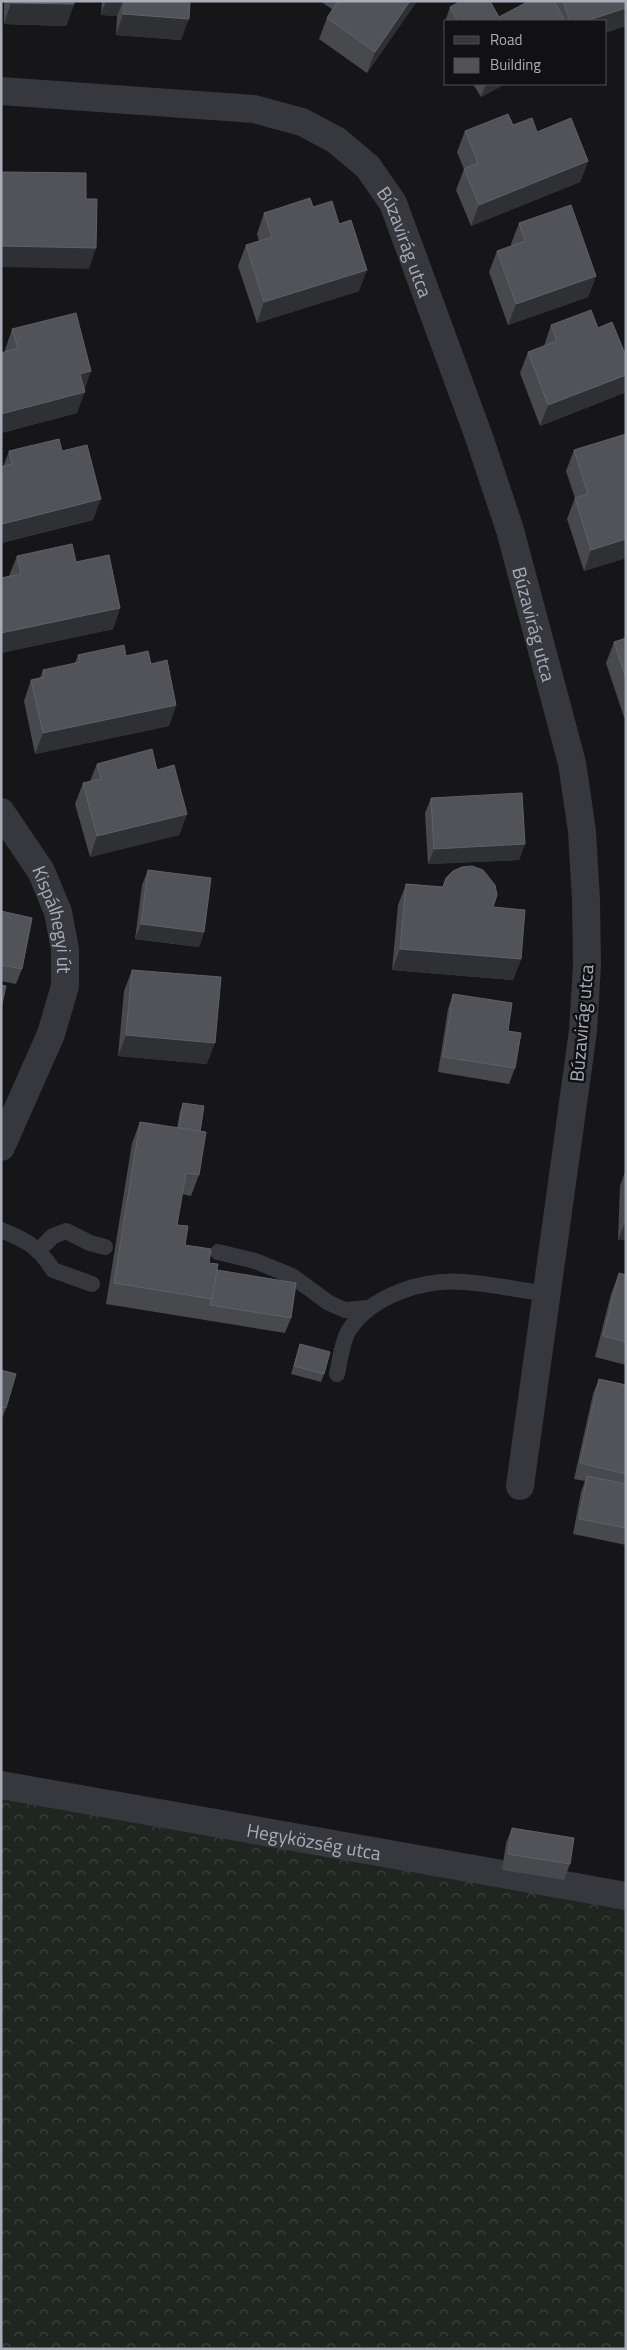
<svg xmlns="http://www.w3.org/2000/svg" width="627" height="2350" viewBox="0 0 627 2350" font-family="'Titillium Web',sans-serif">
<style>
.forest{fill:url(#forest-crowns)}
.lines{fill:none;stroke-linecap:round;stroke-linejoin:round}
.service{stroke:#37383d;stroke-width:16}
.minor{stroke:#37383d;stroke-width:28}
.wall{fill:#47494d}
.shaded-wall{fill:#2f3033}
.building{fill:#525359;stroke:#5f6168}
.labels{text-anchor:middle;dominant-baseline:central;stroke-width:5;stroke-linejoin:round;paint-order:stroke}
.street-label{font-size:19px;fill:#a8adb8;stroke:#111113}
</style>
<defs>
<pattern id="forest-crowns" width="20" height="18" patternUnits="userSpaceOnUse" patternTransform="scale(1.25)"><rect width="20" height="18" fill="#1e261f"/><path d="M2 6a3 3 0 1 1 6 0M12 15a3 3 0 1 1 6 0" fill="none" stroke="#3c433d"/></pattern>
</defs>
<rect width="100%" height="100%" fill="#161618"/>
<path class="forest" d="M1 1798 626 1904V2349H1Z"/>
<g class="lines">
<g class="service">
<path d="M1 1230C26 1240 39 1247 53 1270L92 1284"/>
<path d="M38 1251 53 1236 66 1231 90 1243 105 1247"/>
<path d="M218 1252 255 1261 292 1276 329 1303 345 1310 367 1308"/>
<path d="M337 1374C340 1361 342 1341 349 1330 372 1295 423 1279 464 1282 492 1284 520 1290 547 1294"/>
</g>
<g class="minor">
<path id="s1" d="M1 91 254 109 302 122 336 140 368 167 393 203 479 437 510 530 572 763 582 831 586 900 587 965 583 1031 520 1486"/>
<path id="s2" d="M1 812 41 871 58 912 65 949V986L51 1034 1 1147"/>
<path id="s3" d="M1 1785 626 1896"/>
</g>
</g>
<g class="wall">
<path d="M4 1H74V4L66 26 4 24Z"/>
<path d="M102 1H190L181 40 116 35 117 16 101 15Z"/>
<path d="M320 1H417L367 73 319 39 327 18 333 10Z"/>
<path d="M529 1H626L606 21H446V33L443 28 450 7 499 17Z"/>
<path d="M473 84H505L481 97Z"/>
<path d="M513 125 537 132 588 161 580 182 471 226 456 190 464 169 457 152 465 131Z"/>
<path d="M264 213 359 291 257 323 238 266 246 245 259 241 257 234Z"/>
<path d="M519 223 596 276 588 297 508 325 489 272 497 251 512 246 511 244Z"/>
<path d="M551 325 598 328 626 356V389L624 393 540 426 520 373 528 352 544 346Z"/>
<path d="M12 329 84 390 77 413 1 433V353L5 352V350Z"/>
<path d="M574 450 626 558 584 571 567 519 575 498 566 471Z"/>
<path d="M9 451H62L93 520 1 543V467H3Z"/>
<path d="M17 556 76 562 120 608 113 629 1 653V578L9 576Z"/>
<path d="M626 637V717H624L606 663 614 642 625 638Z"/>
<path d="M78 655 126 656 151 664 176 705 169 726 35 754 24 701 31 680 40 678 43 670 75 663Z"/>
<path d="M97 764 157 770 187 814 179 835 90 857 75 804 83 783 90 781Z"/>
<path d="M431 798 525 844 519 860 428 864 425 813Z"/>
<path d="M148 870 204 932 199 947 135 939 142 885Z"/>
<path d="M406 884 443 887 493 907 521 959 513 980 392 970 398 905Z"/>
<path d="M1 911 22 969 16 984 1 981Z"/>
<path d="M132 970 207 1064 118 1056 124 991Z"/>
<path d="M453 994 508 1031 515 1068 509 1084 438 1072 448 1009Z"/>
<path d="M183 1103 200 1132 199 1175 191 1196 182 1194 177 1225 185 1245 209 1263 217 1270 291 1318 285 1333 106 1304 132 1143 140 1122 177 1128 180 1111Z"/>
<path d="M626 1169V1240H618L620 1186Z"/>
<path d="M619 1273 626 1275V1365L595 1357 611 1294Z"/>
<path d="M300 1344 324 1374 321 1382 291 1374Z"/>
<path d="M1 1370 6 1408 1 1421Z"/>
<path d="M599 1379 626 1385V1545L573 1534 581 1492 585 1481 574 1479 593 1394Z"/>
<path d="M512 1828 570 1864 564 1880 502 1870 506 1843Z"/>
</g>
<g class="shaded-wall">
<path d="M106 1H123L117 16 101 15Z"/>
<path d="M410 1H417L367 73 375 52Z"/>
<path d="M11 3 74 4 66 26 4 24Z"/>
<path d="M626 8V26L606 33V21H586Z"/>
<path d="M123 14 189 19 181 40 116 35Z"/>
<path d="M486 84H505L481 97Z"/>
<path d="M588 161 580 182 471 226 479 205Z"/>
<path d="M1 246 96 248 89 269 1 267Z"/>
<path d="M367 270 359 291 257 323 264 302Z"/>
<path d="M596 276 588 297 508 325 516 304Z"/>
<path d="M91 371 84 392 80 374Z"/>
<path d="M626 375V389L624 393 540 426 548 405Z"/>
<path d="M85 392 77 413 1 433V414Z"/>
<path d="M101 499 93 520 1 543V526L2 524Z"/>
<path d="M626 539V558L584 571 591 550Z"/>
<path d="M120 608 113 629 1 653V633Z"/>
<path d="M176 705 169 726 35 754 43 733Z"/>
<path d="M187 814 179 835 90 857 97 836Z"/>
<path d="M525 844 519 860 428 864 434 849Z"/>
<path d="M141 924 204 932 199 947 135 939Z"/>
<path d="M400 949 521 959 513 980 392 970Z"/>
<path d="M126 1035 215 1043 207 1064 118 1056Z"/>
<path d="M626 1219V1240H618Z"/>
</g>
<g class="building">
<path d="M11 1H74V4L11 3Z"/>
<path d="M124 1H190L189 19 123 14Z"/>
<path d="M338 1H410L375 52 327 18Z"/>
<path d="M461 1H490L499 17 529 1H554L565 21H458L450 7Z"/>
<path d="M563 1H626V8L586 21H570Z"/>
<path d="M508 114 513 125 532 118 537 132 571 118 588 161 479 205 464 169 478 163 465 131Z"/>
<path d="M1 172 86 173V199H97L96 248 1 246Z"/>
<path d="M310 198 313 207 332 201 339 224 351 220 367 270 264 302 246 245 272 237 264 213Z"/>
<path d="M571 205 596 276 516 304 497 251 525 241 519 223Z"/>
<path d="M591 310 598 328 612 322 626 356V375L548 405 528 352 557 341 551 325Z"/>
<path d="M76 313 91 371 80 374 85 392 1 414V353L18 348 12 329Z"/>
<path d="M626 434V539L591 550 575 498 588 494 574 450Z"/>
<path d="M59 439 62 451 87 445 101 499 2 524 1 519V467L12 464 9 451Z"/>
<path d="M72 544 76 562 109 555 120 608 1 633V578L21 574 17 556Z"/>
<path d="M626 638V678L614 642Z"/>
<path d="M124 645 126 656 148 651 151 664 167 660 176 705 43 733 31 680 44 677 43 670 80 662 78 655Z"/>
<path d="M152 749 157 770 174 765 187 814 97 836 83 783 101 779 97 764Z"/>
<path d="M522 793 525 844 434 849 431 798Z"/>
<path d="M472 866 483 870 495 885 497 895 493 907 525 910 521 959 400 949 406 884 443 887 446 878 453 871 462 867Z"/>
<path d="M148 870 211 878 204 932 141 924Z"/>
<path d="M1 911 32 918 22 969 1 965Z"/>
<path d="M132 970 221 977 215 1043 126 1035Z"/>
<path d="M1 985 6 986 1 1008Z"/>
<path d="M453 994 512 1003 508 1031 521 1033 515 1068 443 1057Z"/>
<path d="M183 1103 204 1106 200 1132 179 1128Z"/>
<path d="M140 1122 206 1132 199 1175 186 1173 177 1225 188 1226 185 1245 211 1249 209 1263 218 1264 212 1299 114 1283Z"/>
<path d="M217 1270 296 1283 291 1318 210 1305 212 1299Z"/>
<path d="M619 1273 626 1275V1342L603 1336Z"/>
<path d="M300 1344 330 1352 324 1374 294 1366Z"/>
<path d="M1 1370 16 1374 6 1408 1 1407Z"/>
<path d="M599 1379 626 1385V1474L580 1463Z"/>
<path d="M587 1476 626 1484V1528L579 1519Z"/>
<path d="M512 1828 574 1838 570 1864 508 1854Z"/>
</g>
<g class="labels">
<g class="street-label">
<text stroke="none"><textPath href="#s1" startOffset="468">Búzavirág utca</textPath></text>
<text stroke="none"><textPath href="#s1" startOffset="872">Búzavirág utca</textPath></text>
<text stroke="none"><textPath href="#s2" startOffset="122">Kispálhegyi út</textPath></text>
<text transform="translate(581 1023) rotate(-85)">Búzavirág utca</text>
<text stroke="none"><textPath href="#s3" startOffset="318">Hegyközség utca</textPath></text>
</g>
</g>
<rect width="627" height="2350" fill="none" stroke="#a8adb8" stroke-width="5"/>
<rect x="444" y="20" width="162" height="65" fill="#111113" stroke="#4d4f55"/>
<rect x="454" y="36" width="25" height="8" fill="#37383d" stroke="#4d4f55"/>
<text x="490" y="45" font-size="15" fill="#a8adb8">Road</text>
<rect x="454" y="58" width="25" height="15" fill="#525359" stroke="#4d4f55"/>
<text x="490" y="70" font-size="15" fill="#a8adb8">Building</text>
</svg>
